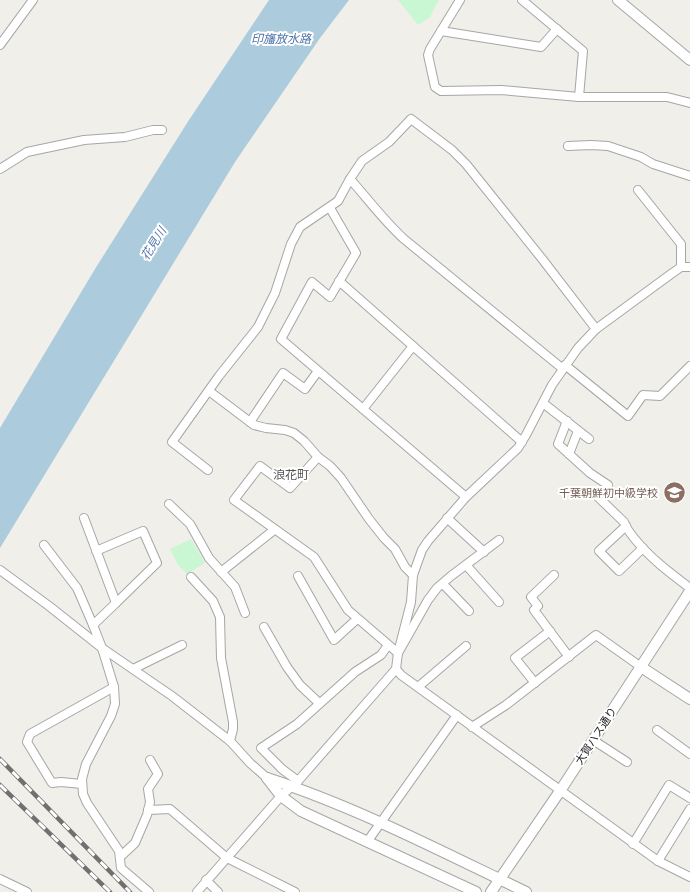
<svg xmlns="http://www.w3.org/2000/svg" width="690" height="892" viewBox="0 0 690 892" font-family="'Sofia Sans Condensed','Noto Sans JP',sans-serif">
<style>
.park{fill:#caf7d3}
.water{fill:#accbdc}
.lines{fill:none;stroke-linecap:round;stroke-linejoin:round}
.minor-casing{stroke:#a6a6a6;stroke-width:10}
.tertiary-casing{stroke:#a6a6a6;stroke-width:12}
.minor{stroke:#fff;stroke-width:8}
.tertiary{stroke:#fff;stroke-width:10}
.rail-casing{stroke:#707070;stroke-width:4.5}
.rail{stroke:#fff;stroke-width:3;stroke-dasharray:9;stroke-linecap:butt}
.labels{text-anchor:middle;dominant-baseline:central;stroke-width:4;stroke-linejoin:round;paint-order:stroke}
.education-label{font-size:11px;fill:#785e54;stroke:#fff;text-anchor:end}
.street-label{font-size:11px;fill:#222;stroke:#fff}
.water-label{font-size:12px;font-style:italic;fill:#5275ad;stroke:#fff}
.neighbourhood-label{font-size:12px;fill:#555;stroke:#fff}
</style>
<rect width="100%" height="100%" fill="#f1efe9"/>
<g class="park">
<path d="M398 0H439L429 18 418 25Z"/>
<path d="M191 539 205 563 187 574 178 565 170 549Z"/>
</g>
<path class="water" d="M269 0H349L320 38 235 162 0 548V428L95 269 189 120Z"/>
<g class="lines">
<defs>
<g id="minor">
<path d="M460 0 430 49 428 55 435 87 441 91 501 90 579 97H667L690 103"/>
<path d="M522 0 583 51 579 97"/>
<path d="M441 31 541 47 557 29"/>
<path d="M0 45 33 0"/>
<path d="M568 146 591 145 608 146 641 157 653 164 690 176"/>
<path d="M0 169 27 152 84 140 125 137 153 130H162"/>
<path d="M350 179C368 199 384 221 404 239L563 369"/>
<path d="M638 190 681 244V267"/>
<path d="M330 208 356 253 330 297 312 282 281 339 466 497"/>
<path d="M339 281 522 442"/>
<path d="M565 365 628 416 643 395 660 396 690 366"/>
<path d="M209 391 254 425 266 428 285 430 294 433 304 441 318 457 330 466 341 478 369 519 384 538 395 549 405 567 413 575"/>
<path d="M543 403 589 439"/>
<path d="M363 409 413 346"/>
<path d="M567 421 558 444 590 473 608 485 598 497 624 522C626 528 630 533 634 538 650 558 670 573 690 588"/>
<path d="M250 422 283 373 305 389 318 371"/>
<path d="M569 454 578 431"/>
<path d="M318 457 290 488 260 466 234 500 314 557 348 610 398 653 428 600 437 588 451 576 499 540"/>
<path d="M208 470 172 442 219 376 258 327 275 293 291 244 300 227 338 201 350 179 362 161 389 142 411 119 452 150 466 164 543 260 596 329"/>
<path d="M169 504 190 524 209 558 235 587 245 613"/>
<path d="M84 518 116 603 157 563 143 531 96 551"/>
<path d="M447 518 484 552"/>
<path d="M626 526 599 551 619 571 643 548"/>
<path d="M44 545 77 588 93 625 102 648 114 687 115 704 111 716 86 764 82 779 83 794 87 803 119 851 121 868 149 892"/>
<path d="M466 565 499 602"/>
<path d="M0 570 49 606 102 648 172 696 230 741 250 763 267 778"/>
<path d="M221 572 274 530"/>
<path d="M554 575 531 597 538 606 534 610 569 657"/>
<path d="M298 576 334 640 357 619"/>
<path d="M191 577 213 601 220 617 221 658 233 722V729L230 741"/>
<path d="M443 584 469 611"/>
<path d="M93 625 116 603"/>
<path d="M264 627 287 667 300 685 319 703"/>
<path d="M133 669 182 645"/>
<path d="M396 669 401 675 658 861 690 877"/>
<path d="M535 683 515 658 550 631"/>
<path d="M418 687 466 646"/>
<path d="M472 727 506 705 596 635 641 667"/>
<path d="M657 730 690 754"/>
<path d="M593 740 627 762"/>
<path d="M298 781 282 769 261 748 297 724 355 672 381 655 388 645"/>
<path d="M82 784 61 782 52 783 27 742 30 734 114 687"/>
<path d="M148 810 170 809 227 858 295 892"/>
<path d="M367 842 457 715"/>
<path d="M633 844 669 785 690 798"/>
<path d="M120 857 135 843 147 815 150 802 148 789 158 774 150 760"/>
<path d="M658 861 690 809"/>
<path d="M0 879 27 892"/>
<path d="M206 880 218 892"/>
<path d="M197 892 281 796 298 781 396 669 398 653 411 602 413 575 422 550 428 541 466 497 518 448 526 435 552 385 578 348 596 329 671 274 681 267H690"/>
</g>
<g id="tertiary">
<path d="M618 0 690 60"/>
<path d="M641 667 690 699"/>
<path d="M267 778C356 807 441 851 526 892"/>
<path d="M267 778 281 796 301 811 476 892"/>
<path d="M491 892 560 791 690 591"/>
</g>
</defs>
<use href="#minor" class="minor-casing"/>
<use href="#tertiary" class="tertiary-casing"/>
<use href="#minor" class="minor"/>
<use href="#tertiary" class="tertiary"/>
<defs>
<g id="rail">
<path d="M0 759 130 892"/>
<path d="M0 785 110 892"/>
</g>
</defs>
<use href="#rail" class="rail-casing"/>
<use href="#rail" class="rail"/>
</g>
<defs>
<symbol id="school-disc" viewBox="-11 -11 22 22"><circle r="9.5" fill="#8d6e63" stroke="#fff"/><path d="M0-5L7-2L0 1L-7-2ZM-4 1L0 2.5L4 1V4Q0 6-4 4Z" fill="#fff"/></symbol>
</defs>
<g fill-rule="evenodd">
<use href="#school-disc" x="662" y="480" width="25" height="25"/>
</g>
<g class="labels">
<g class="education-label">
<text x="658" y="493">千葉朝鮮初中級学校</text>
</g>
<g class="street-label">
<text transform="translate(596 736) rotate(-57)">大賀ハス通り</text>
</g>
<g class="water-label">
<text x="281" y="39">印旛放水路</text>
<text transform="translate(154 244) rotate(-58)">花見川</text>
</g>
<g class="neighbourhood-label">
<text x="291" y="475">浪花町</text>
</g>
</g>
</svg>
